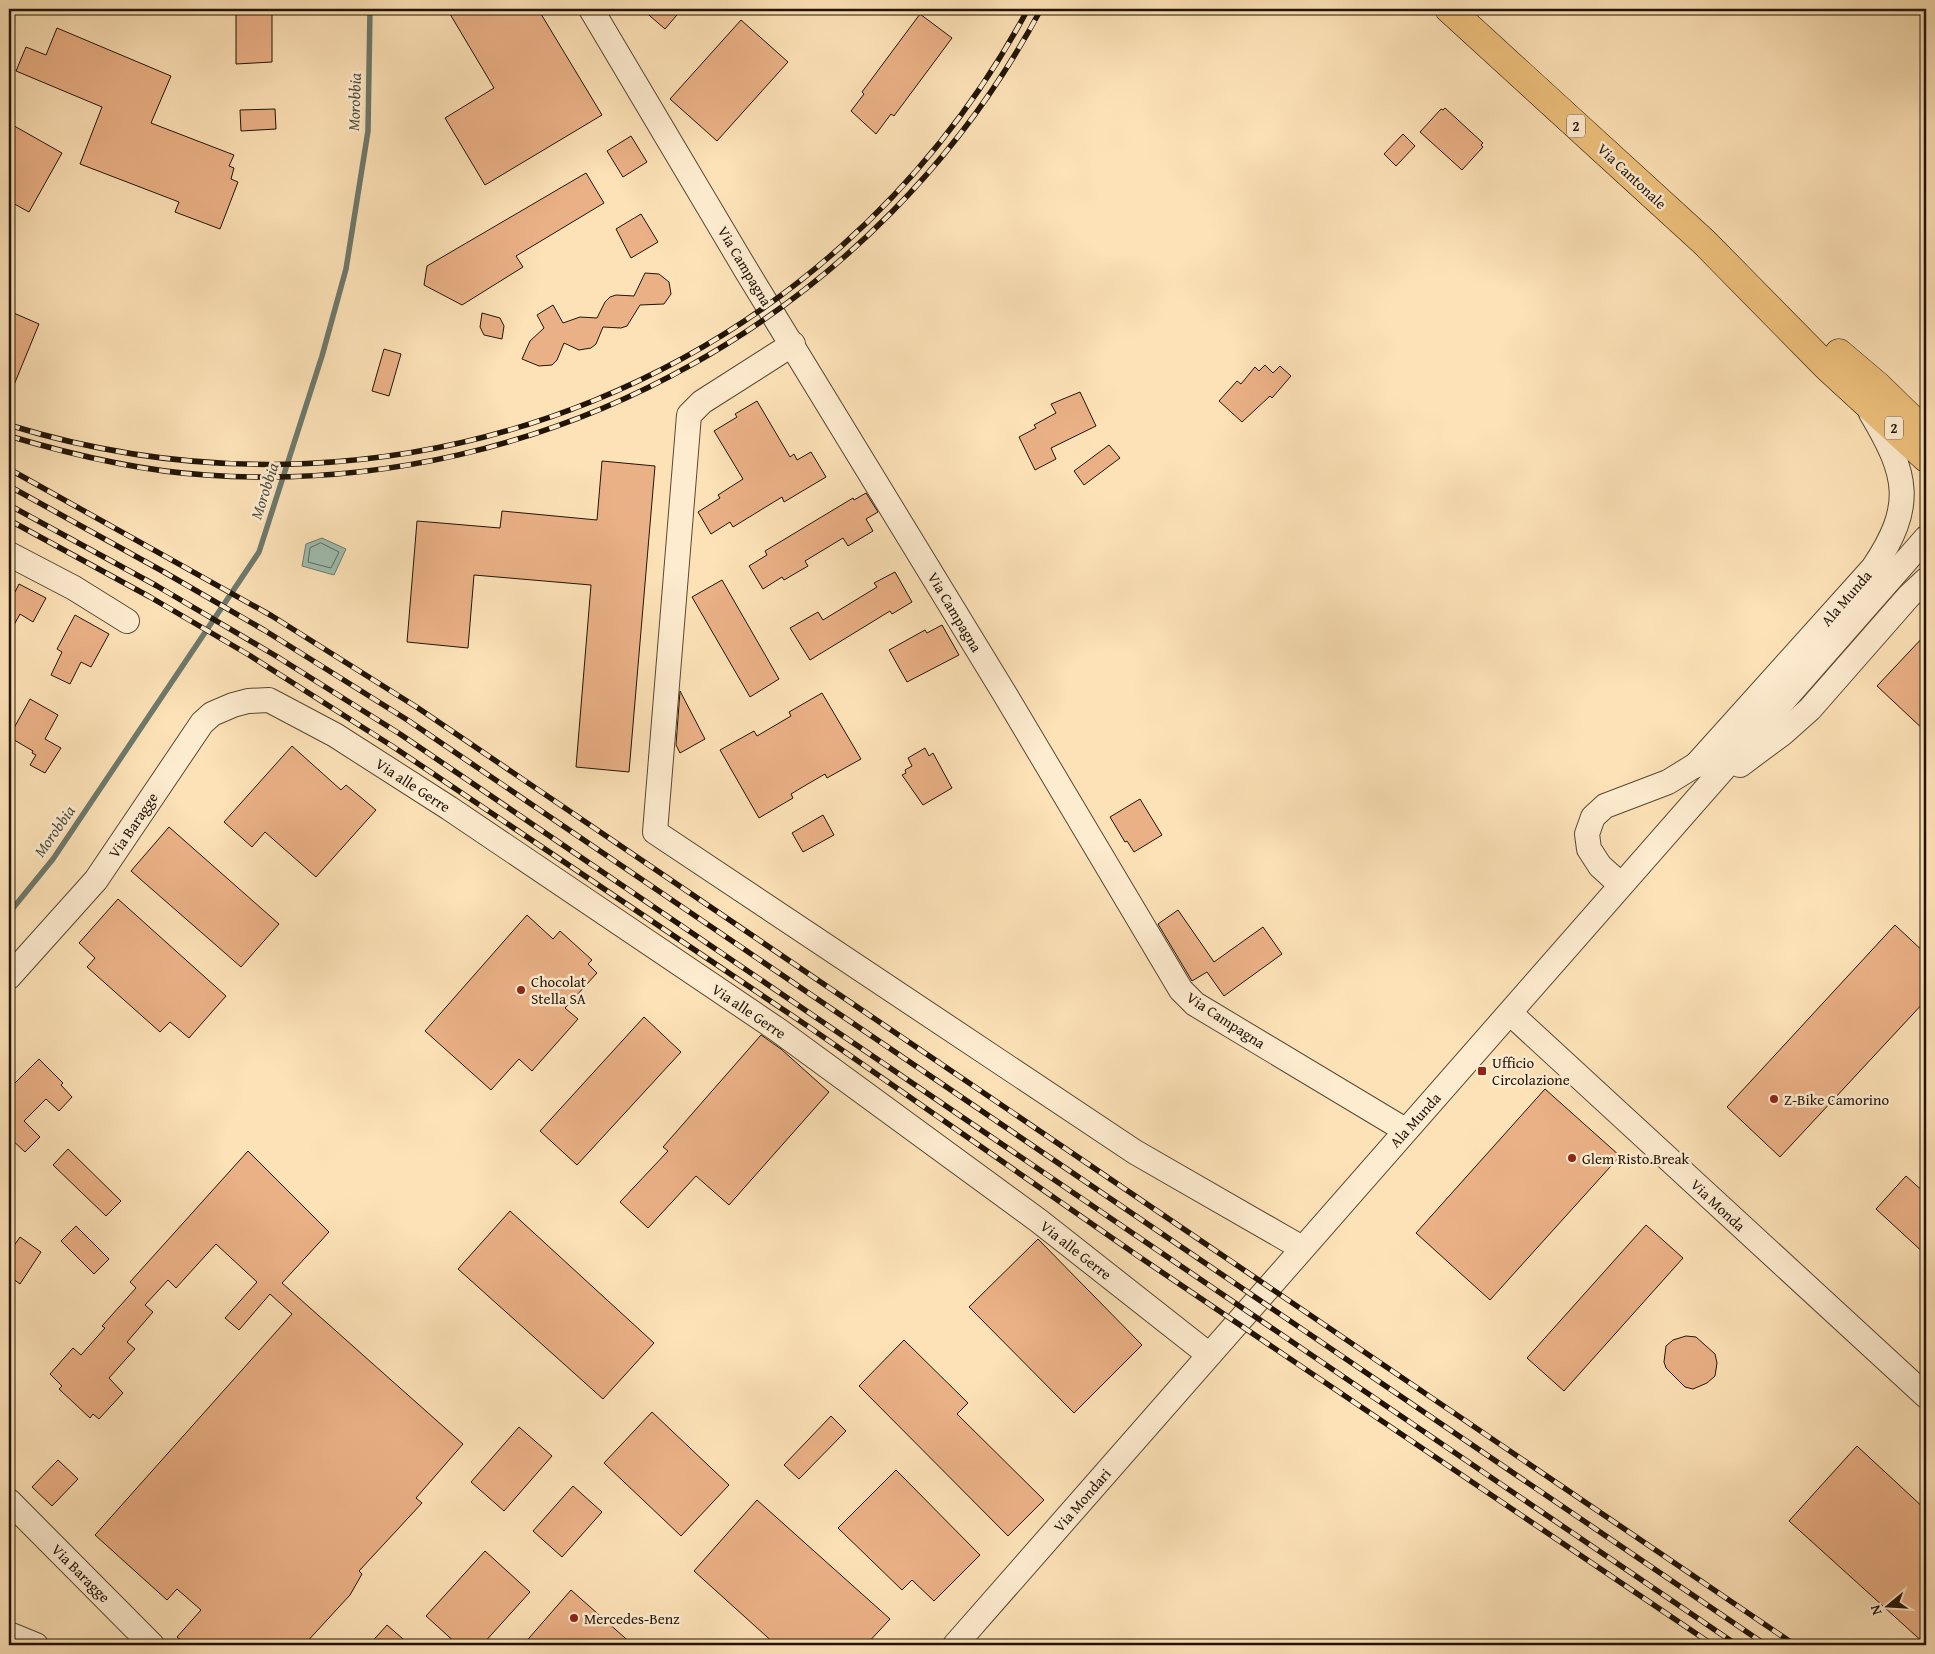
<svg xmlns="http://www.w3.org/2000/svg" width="1935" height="1654" viewBox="0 0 1935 1654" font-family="'Gentium Book Plus',serif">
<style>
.water{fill:#9fbdb0;stroke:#6d796c}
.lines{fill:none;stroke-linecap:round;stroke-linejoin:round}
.shore{stroke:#60685b;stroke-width:1}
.stream{stroke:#6d796c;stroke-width:5.5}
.building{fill:#ebb186;stroke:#211406}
.minor-casing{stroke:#584832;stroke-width:26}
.major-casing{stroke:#211406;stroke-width:29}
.minor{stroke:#feecd0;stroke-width:24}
.major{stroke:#eec17c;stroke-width:28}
.rail-casing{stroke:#211406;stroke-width:5.5}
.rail{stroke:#feecd0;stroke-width:4;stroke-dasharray:11;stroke-linecap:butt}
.poi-dot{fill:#8f2418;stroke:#feecd0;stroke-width:2}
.labels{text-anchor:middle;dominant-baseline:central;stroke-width:5;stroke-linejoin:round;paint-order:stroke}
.shield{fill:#feecd0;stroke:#635543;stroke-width:1}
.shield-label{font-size:14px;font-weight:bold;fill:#211406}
.street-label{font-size:15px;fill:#211406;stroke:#feecd0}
.poi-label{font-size:15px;fill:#211406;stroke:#feecd0;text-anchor:start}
.water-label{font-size:16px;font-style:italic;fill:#4d4f42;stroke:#feecd0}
</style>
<rect width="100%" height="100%" fill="#fde2b7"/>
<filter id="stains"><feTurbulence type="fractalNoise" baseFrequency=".004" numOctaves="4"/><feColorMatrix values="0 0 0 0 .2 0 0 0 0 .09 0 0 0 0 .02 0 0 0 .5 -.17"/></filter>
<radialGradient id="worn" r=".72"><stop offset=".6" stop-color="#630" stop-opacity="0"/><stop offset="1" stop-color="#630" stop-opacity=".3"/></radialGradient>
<path class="water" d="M322 538 346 549 334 575 302 566 306 544Z"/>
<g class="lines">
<path class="shore" d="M321 543 339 552 331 568 308 562 310 548Z"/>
<path class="stream" d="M9 913 53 859 259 552 322 356 346 269 368 131 370 9"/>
</g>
<g class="building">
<path d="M236 9H272V62L236 64Z"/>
<path d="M447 9H538L602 115 485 185 445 118 494 88Z"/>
<path d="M642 9H682L665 29Z"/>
<path d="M920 14 952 38 894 116 891 114 876 134 851 111 864 94 862 92Z"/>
<path d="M741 20 788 62 717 141 670 99Z"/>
<path d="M57 28 171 76 151 123 234 155 229 166 234 168 231 179 238 182 220 229 175 212 179 202 80 164 102 107 16 71 26 47 46 55Z"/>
<path d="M1445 108 1483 143 1481 145 1483 147 1462 170 1420 132 1441 109 1443 110Z"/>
<path d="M275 109 276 129 241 131 240 110Z"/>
<path d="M9 123 62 153 29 212 9 201Z"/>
<path d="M1403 134 1415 146 1396 166 1384 154Z"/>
<path d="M631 136 647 162 623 177 607 151Z"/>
<path d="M586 173 604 203 516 256 523 267 462 305 424 285 427 266Z"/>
<path d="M641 214 658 242 631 258 616 229Z"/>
<path d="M645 273 659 274 669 282 671 294 664 304 640 305 627 326 621 328 603 327 596 344 591 348 579 350 564 343 557 360 552 365 539 366 522 359 530 341 544 328 537 315 553 305 563 323 580 317 597 318 605 302 610 297 616 295 634 296Z"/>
<path d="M9 311 39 324 9 397Z"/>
<path d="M482 313 500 318 504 326 502 339 484 335 480 327Z"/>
<path d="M384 349 401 354 389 396 372 391Z"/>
<path d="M1265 365 1273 373 1280 366 1291 376 1272 398 1270 396 1242 422 1219 401 1237 381 1241 384 1255 367 1259 371Z"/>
<path d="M1080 392 1096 426 1051 448 1056 459 1035 470 1019 437 1036 428 1034 425 1056 413 1051 404Z"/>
<path d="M757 401 790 457 794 454 797 460 811 452 826 477 784 502 782 497 733 527 730 522 711 534 698 512 720 498 718 495 743 479 714 431 737 417 735 414Z"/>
<path d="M1109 445 1120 458 1084 485 1074 471Z"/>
<path d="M602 461 655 466 629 772 576 767 591 585 474 575 468 648 407 642 417 521 500 528 502 511 597 520Z"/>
<path d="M866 493 878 512 866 519 873 531 848 546 843 538 805 561 808 566 784 580 782 577 763 589 749 566 767 555 765 551 853 498 854 500Z"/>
<path d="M895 572 912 602 892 614 890 611 810 660 790 628 818 612 823 620 877 587 874 583Z"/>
<path d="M722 580 779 679 750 697 692 597Z"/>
<path d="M19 584 46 598 33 622 20 614 9 634V588L15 592Z"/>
<path d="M75 615 109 634 91 667 81 662 70 684 51 675 62 652 57 649Z"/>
<path d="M942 625 959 655 907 682 889 650 925 630 927 633Z"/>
<path d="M1926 634V732L1877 686Z"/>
<path d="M680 691 705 739 680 753 676 745Z"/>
<path d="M822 693 861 759 827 778 825 774 806 785 791 794 793 798 759 818 720 750 754 731 757 736 791 716 789 712Z"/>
<path d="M30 699 58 715 45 739 61 748 45 773 30 765 36 755 32 753 33 751 9 737Z"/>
<path d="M292 746 341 790 346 785 376 810 316 877 265 832 252 847 224 822Z"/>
<path d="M925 748 929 756 933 753 952 788 923 805 902 775 906 773 905 770 912 766 908 758Z"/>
<path d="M1140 799 1162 835 1134 852 1127 841 1125 842 1110 817Z"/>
<path d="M823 815 834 835 803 852 792 833Z"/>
<path d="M169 827 279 924 241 967 131 871Z"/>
<path d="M118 899 226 996 189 1038 170 1022 160 1032 87 967 95 958 79 943Z"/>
<path d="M1178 910 1214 962 1263 927 1282 954 1224 996 1207 972 1192 981 1158 924Z"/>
<path d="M527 915 553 939 560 931 592 960 588 964 597 973 565 1008 578 1019 532 1071 519 1059 491 1090 425 1031Z"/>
<path d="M1895 925 1926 954V1000L1780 1157 1727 1107Z"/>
<path d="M644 1017 681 1052 577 1165 540 1131Z"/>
<path d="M761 1035 781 1049 829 1092 729 1205 696 1176 648 1228 620 1202 668 1151 663 1147Z"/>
<path d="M39 1059 63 1083 61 1085 72 1097 59 1111 46 1099 24 1121 40 1137 25 1152 9 1137V1089Z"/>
<path d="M1545 1089 1620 1156 1490 1300 1416 1233Z"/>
<path d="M68 1149 121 1201 106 1216 53 1165Z"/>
<path d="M248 1151 329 1232 282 1283 463 1444 416 1498 422 1503 359 1571 362 1574 350 1595 304 1645H186L177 1637 201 1610 177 1589 167 1600 95 1535 292 1314 270 1294 239 1330 225 1318 257 1282 216 1244 176 1288 168 1280 145 1305 153 1312 127 1342 135 1349 109 1378 123 1393 99 1419 93 1414 90 1418 59 1389 62 1386 50 1374 73 1348 81 1355 105 1328 102 1326 136 1288 130 1282Z"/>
<path d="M1906 1176 1926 1194V1255L1876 1209Z"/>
<path d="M510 1211 654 1343 603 1399 458 1269Z"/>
<path d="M1646 1225 1683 1258 1564 1391 1527 1358Z"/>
<path d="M76 1226 109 1259 94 1274 61 1241Z"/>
<path d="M20 1237 41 1252 20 1284 9 1276V1253Z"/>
<path d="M1038 1239 1142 1345 1074 1413 969 1307Z"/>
<path d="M1686 1336 1696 1337 1715 1354 1717 1363 1715 1376 1707 1383 1693 1389 1685 1387 1666 1368 1664 1362 1666 1346 1673 1340Z"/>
<path d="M904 1340 968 1403 957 1414 1044 1500 1008 1536 859 1386Z"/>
<path d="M652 1412 729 1485 681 1536 604 1463Z"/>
<path d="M831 1416 846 1431 799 1479 784 1465Z"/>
<path d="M519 1427 552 1456 504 1511 471 1482Z"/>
<path d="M1857 1446 1926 1510V1645L1789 1521Z"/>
<path d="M58 1460 78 1479 52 1506 32 1487Z"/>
<path d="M896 1470 980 1555 934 1601 912 1580 902 1590 838 1528Z"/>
<path d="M573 1486 602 1512 562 1557 533 1531Z"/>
<path d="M757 1500 890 1619 866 1645H776L694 1571Z"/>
<path d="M485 1551 530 1592 482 1645H458L426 1616Z"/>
<path d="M571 1590 633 1645H523Z"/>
<path d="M387 1625 410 1645H369Z"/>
</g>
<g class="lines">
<defs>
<g id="minor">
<path d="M591 9 746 270 1006 696 1181 990 1195 1004 1405 1130"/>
<path d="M793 344 702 402 689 415 655 832 1135 1152 1302 1248"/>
<path d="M9 554 74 588 127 621"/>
<path d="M1740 765 1783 733 1810 709 1909 596 1926 580"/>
<path d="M1695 766 1873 568C1915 506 1908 475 1871 413"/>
<path d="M1621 885 1600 866 1589 849 1587 834 1593 817 1605 806 1668 782 1707 758"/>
<path d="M9 977 96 880 202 723 212 714 233 705 248 701 269 700 335 735 449 808 778 1030 1039 1221 1208 1354"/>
<path d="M1510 1013 1926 1396"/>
<path d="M9 1501 152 1645"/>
<path d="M9 1634 36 1645"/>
<path d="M955 1645 1926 538"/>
</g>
<g id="major">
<path d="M1449 9 1704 242 1827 367 1926 458"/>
<path d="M1839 353 1879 387 1926 433"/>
</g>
</defs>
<use href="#minor" class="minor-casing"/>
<use href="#major" class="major-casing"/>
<use href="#minor" class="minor"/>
<use href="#major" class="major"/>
<defs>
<g id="rail">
<path d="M9 425C406 548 831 376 1028 9"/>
<path d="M9 436C73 455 139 471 206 475 549 499 880 312 1041 9"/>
<path d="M9 469 272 616 418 708 1795 1645"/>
<path d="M9 486 164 572 264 630 409 721 1766 1645"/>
<path d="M9 505 157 586 276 656 400 734 1737 1645"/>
<path d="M9 520 150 597 249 655 392 746 809 1027 1138 1256 1713 1645"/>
</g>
</defs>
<use href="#rail" class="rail-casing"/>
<use href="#rail" class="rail"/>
</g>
<g class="poi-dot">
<circle cx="521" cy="990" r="5"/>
<rect x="1477" y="1066" width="10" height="10" rx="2.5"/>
<circle cx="1774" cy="1099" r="5"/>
<circle cx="1572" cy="1158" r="5"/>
<circle cx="574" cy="1618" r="5"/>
</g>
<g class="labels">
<g class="shield">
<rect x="1567" y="114.5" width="18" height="23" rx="4"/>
<rect x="1885" y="416.5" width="18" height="23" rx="4"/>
</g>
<g class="shield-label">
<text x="1576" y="126">2</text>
<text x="1894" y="428">2</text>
</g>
<g class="street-label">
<text transform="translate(1632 176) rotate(43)">Via Cantonale</text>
<text transform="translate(745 266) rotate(59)">Via Campagna</text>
<text transform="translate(1846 598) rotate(-49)">Ala Munda</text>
<text transform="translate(955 612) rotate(59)">Via Campagna</text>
<text transform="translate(413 785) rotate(33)">Via alle Gerre</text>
<text transform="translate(133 825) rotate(-56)">Via Baragge</text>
<text transform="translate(749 1011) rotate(34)">Via alle Gerre</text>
<text transform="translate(1226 1020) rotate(33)">Via Campagna</text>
<text transform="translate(1415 1120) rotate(-48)">Ala Munda</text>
<text transform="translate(1718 1205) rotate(43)">Via Monda</text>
<text transform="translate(1076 1250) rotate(38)">Via alle Gerre</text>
<text transform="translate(1082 1500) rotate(-49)">Via Mondari</text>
<text transform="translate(81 1573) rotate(45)">Via Baragge</text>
</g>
<g class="poi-label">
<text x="531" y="981">Chocolat<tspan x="531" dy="17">Stella SA</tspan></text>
<text x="1492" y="1062">Ufficio<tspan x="1492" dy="17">Circolazione</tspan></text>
<text x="1784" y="1099">Z-Bike Camorino</text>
<text x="1582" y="1158">Glem Risto.Break</text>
<text x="584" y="1618">Mercedes-Benz</text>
</g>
<g class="water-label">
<text transform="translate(354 102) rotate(-88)">Morobbia</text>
<text transform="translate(264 491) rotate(-72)">Morobbia</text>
<text transform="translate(54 831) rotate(-55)">Morobbia</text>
</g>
</g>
<rect width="1935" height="1654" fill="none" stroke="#fde2b7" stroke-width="30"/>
<rect x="10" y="10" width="1915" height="1634" fill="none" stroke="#211406" stroke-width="2.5"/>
<rect x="15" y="15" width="1905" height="1624" fill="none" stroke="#211406"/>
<g transform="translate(1888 1606) rotate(252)" stroke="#feecd0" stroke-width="4" paint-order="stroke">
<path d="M0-4L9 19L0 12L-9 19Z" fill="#211406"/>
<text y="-8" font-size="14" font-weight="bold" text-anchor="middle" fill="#211406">N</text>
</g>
<rect width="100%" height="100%" filter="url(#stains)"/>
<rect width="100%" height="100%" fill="url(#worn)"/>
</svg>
